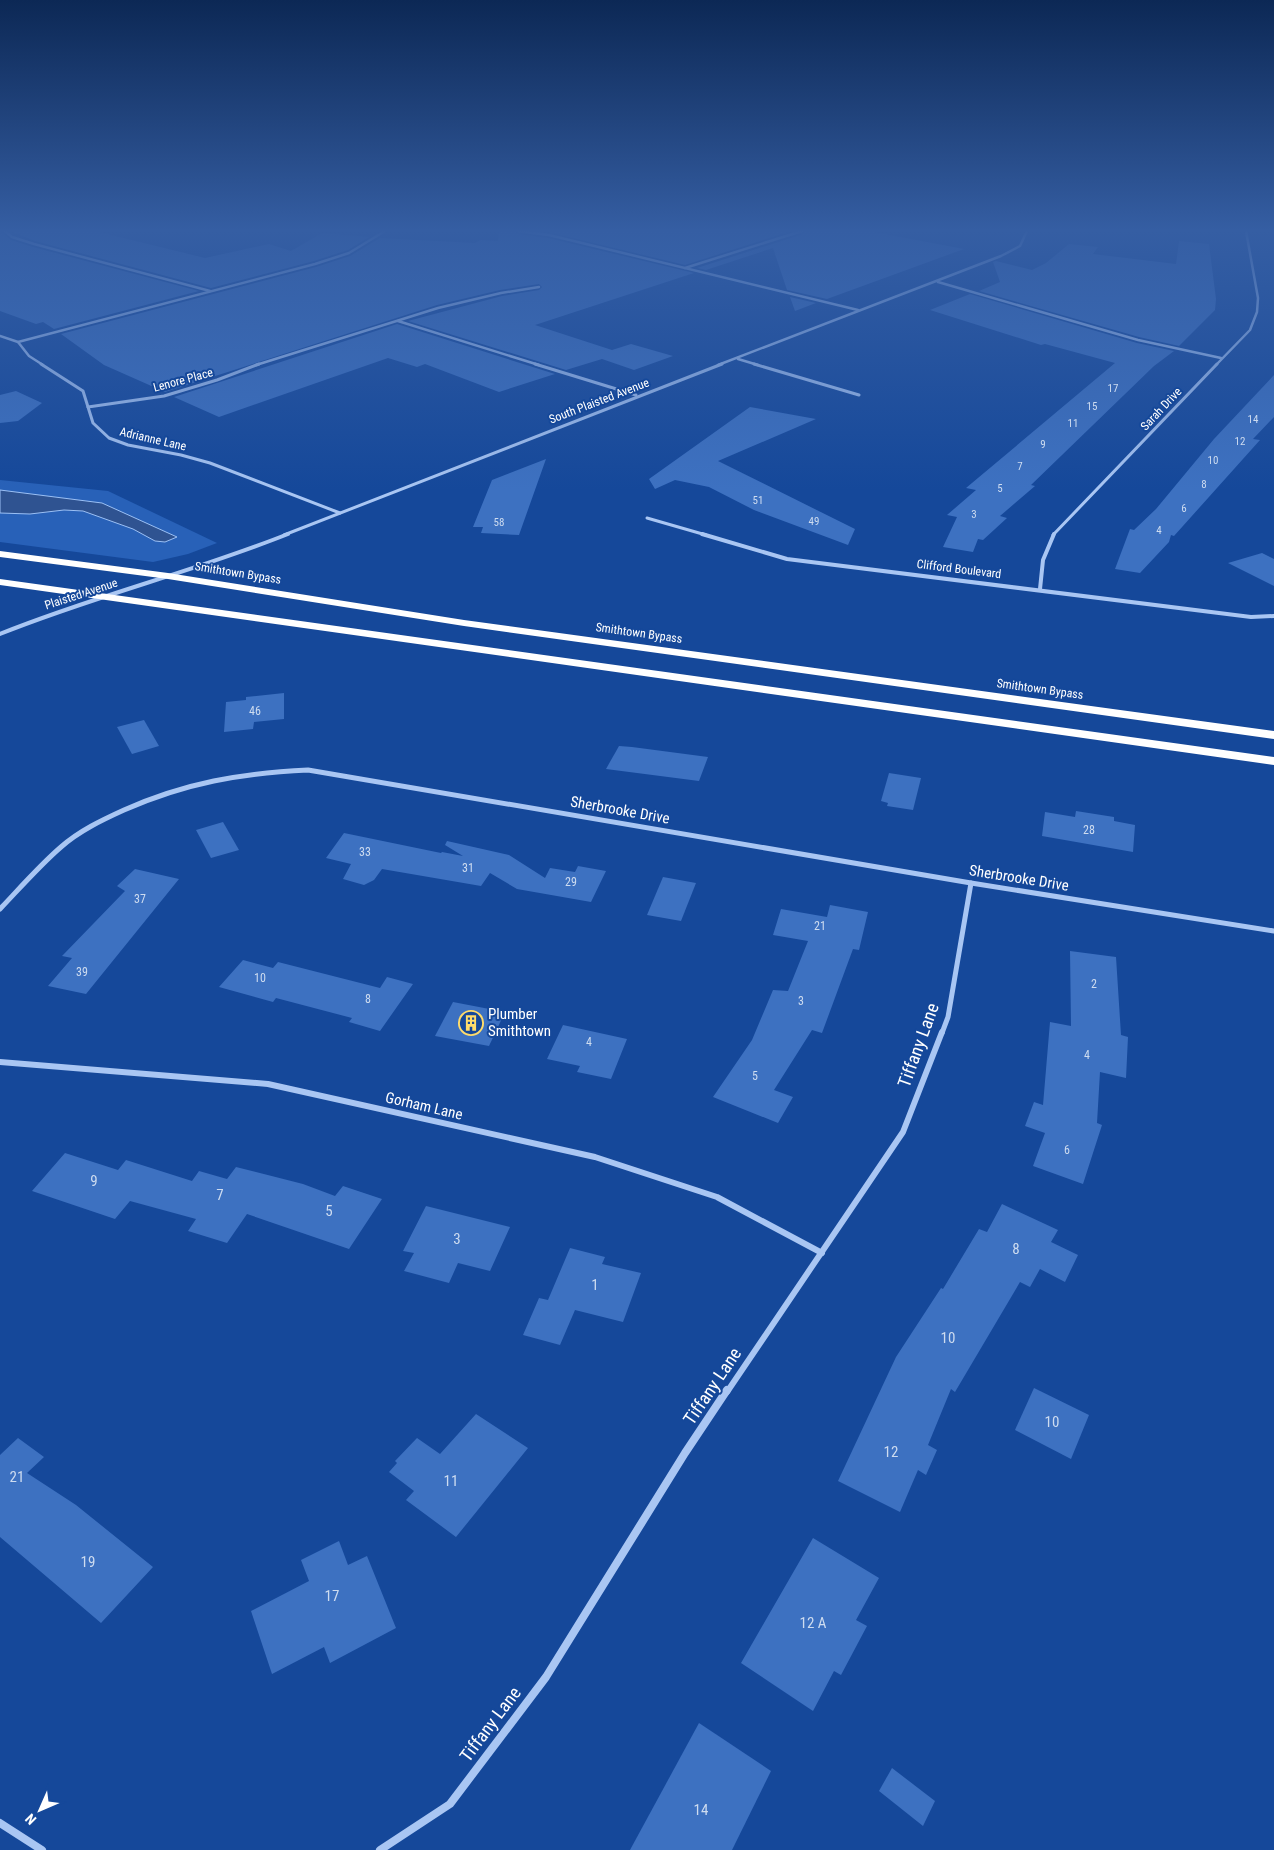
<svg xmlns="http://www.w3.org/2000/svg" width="1274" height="1850" viewBox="0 0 1274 1850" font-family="'Roboto Condensed',sans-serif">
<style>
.green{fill:#2861b8}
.water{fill:#2f5391;stroke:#9bc0f5}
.building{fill:#3d71c1}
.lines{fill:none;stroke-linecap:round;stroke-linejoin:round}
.street-far5{stroke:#a9c6f3;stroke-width:2.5}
.street-far4{stroke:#a9c6f3;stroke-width:3}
.street-far3{stroke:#a9c6f3;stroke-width:4}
.street-far2{stroke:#a9c6f3;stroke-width:5}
.street-far1{stroke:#a9c6f3;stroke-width:6}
.street{stroke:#a9c6f3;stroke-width:8}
.highway{fill:#fff;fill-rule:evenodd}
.labels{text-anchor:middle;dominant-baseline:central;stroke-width:4;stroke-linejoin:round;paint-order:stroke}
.far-number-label{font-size:11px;fill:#cedcf0}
.far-street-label{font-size:12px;fill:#fff;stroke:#15489a}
.number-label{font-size:12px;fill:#cedcf0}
.street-label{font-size:15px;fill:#fff;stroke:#15489a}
.poi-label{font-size:15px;fill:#fff;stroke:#15489a;text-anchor:start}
.near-number-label{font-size:15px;fill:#cedcf0}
.near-street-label{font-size:18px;fill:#fff;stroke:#15489a}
</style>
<rect width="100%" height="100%" fill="#15489a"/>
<path class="green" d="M0 480 108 491 217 543 188 554 153 562 0 542Z"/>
<path class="water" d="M0 490 102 503 177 537 165 542 155 541 133 529 83 511 64 510 30 514 0 513Z"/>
<g class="building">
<path d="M0 231 11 240 33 247 199 291 54 329 43 322 36 324 0 311Z"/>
<path d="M10 231H95L205 258 269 244 291 251 322 233 369 237 348 250 314 261 211 288 35 241Z"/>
<path d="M499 231H515L518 234 548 238 694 273 535 325 612 350 631 344 673 356 634 370 602 359 566 370 408 321 502 296 539 290 542 287 539 284 500 290 437 305 165 392 104 365 61 334 316 267 350 256 380 238 475 243 480 240 498 241Z"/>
<path d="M544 231H791L685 265Z"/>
<path d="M805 231H869L964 249 827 299 787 290 773 248 706 270 697 268 803 234Z"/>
<path d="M1179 241 1209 244 1216 299 1215 310 1179 346 1139 337 979 291 1000 282 993 262 996 261 1032 270 1046 263 1069 244 1098 247 1093 254 1176 264Z"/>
<path d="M970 294 1137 343 1174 351 1154 366 1031 485 1035 486 1000 516 1007 518 983 540 978 539 973 552 943 547 957 517 947 515 976 490 966 488 1115 363 1045 344 1041 345 930 310Z"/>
<path d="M790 297 816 303 795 311Z"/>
<path d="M397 324 555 374 499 392 425 364 417 367 388 358 219 417 174 397Z"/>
<path d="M1274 375V417L1253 439 1260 440 1174 536 1171 535 1169 542 1140 573 1115 569 1130 529 1134 530 1156 509 1214 439Z"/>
<path d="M16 391 42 403 18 421 0 423V395Z"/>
<path d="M750 407 816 419 718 461 855 529 848 545 754 510 709 487 675 480 655 489 649 479Z"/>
<path d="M546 459 519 535 481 533 483 527H473L492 480Z"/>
<path d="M1262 553 1274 559V586L1228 563Z"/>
<path d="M284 693V719L254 722 253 729 224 732 226 702 246 700V697Z"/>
<path d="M144 720 159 746 132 754 117 727Z"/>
<path d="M619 746 632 747 708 757 699 781 606 769Z"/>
<path d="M889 773 921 778 913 810 887 806 888 803 881 801Z"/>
<path d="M1076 811 1114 817V821L1135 825 1133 852 1042 836 1045 812 1075 817Z"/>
<path d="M223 822 239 850 211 858 196 830Z"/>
<path d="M344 833 441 853 442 852 463 856 445 845 447 841 509 855 545 878 550 868 575 872 578 866 606 871 591 902 517 889 490 873 481 886 382 869 374 880 364 885 343 879 351 864 326 858Z"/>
<path d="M135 869 179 879 86 994 48 986 72 958 62 956 125 891 117 886Z"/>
<path d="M663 877 696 883 681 921 647 915Z"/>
<path d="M830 905 868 912 859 950 853 949 822 1033 812 1030 774 1090 793 1097 778 1123 713 1097 752 1040 773 990 788 991 808 941 773 935 781 909 827 917Z"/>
<path d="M1070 951 1116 957 1121 1035 1128 1037 1126 1078 1100 1072 1097 1123 1102 1125 1083 1184 1033 1166 1045 1133 1025 1126 1034 1102 1043 1105 1050 1022 1071 1026Z"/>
<path d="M243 960 273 968 278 962 380 988 387 977 413 984 380 1031 349 1022 352 1018 276 998 273 1002 219 987Z"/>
<path d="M453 1002 505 1012 489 1046 435 1036Z"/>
<path d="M563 1025 627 1039 611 1079 577 1072 580 1066 547 1059Z"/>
<path d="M65 1153 118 1170 126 1160 192 1181 199 1171 227 1179 236 1167 303 1184 335 1196 343 1186 382 1199 349 1249 247 1214 227 1243 188 1231 196 1219 130 1201 115 1219 32 1191Z"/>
<path d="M1002 1204 1058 1230 1051 1242 1078 1255 1065 1282 1040 1269 1030 1287 1020 1282 955 1392 951 1389 928 1445 937 1450 926 1475 918 1470 900 1512 838 1481 896 1357 941 1288 943 1289 979 1229 987 1232Z"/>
<path d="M426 1206 510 1227 490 1271 458 1263 449 1283 404 1271 414 1253 403 1251Z"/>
<path d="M570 1248 605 1257 602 1264 641 1273 623 1322 575 1310 560 1345 523 1335 539 1298 548 1300Z"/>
<path d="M1034 1388 1089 1415 1071 1459 1015 1430Z"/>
<path d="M476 1414 528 1448 456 1537 406 1500 414 1491 389 1472 397 1463 395 1461 417 1438 440 1454Z"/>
<path d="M18 1438 44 1457 27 1473 76 1505 153 1567 101 1623 0 1537V1455Z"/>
<path d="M813 1538 879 1578 856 1620 867 1626 841 1675 834 1671 813 1711 741 1663Z"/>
<path d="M339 1541 348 1565 367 1556 396 1628 330 1663 324 1647 272 1674 251 1611 309 1581 301 1560Z"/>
<path d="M699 1723 771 1771 732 1850H630Z"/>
<path d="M892 1768 935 1801 923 1826 879 1791Z"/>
</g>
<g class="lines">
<g class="street-far5">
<path d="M5 231 12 237 34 244 210 291"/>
<path d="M518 231 549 235 858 310"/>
<path d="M685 268 802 231"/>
<path d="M938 282 1138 340 1221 358"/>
<path d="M398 321 539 365"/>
<path d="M0 336 18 342 29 356 43 365"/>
<path d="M18 342 315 264 349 253 385 231"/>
<path d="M738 359 758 365"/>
<path d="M256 365 438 308 501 293 539 287"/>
<path d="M718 365 1001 256 1020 246 1027 231"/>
<path d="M1216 365 1250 330 1257 312 1258 298 1246 231"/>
</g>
<g class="street-far4">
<path d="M41 364 83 391 93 423 109 438 128 445 181 455 210 463 340 513"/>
<path d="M535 364 636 395"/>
<path d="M754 364 859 395"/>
<path d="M88 407 164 396 217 380 259 364"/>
<path d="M647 518 706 535"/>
<path d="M284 535 722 364"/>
<path d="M1053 535 1217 364"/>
</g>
<g class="street-far3">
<path d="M702 534 787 559 1251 617 1274 616"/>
<path d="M1040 589 1043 560 1054 534"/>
<path d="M0 634C94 596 193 572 288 534"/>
</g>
<g class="street-far2">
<path d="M0 909C20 888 40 865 61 847 79 831 102 820 124 810 185 783 241 773 308 770L971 883 1274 931"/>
<path d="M942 1033 948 1017 971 883"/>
</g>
<g class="street-far1">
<path d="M0 1062 268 1084 595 1157 717 1197 822 1253"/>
<path d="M727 1392 903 1132 942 1032"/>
</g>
<g class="street">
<path d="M0 1823 42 1850"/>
<path d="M380 1850 450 1804 546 1677 685 1453 727 1390"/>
</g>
<g class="highway">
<path d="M0 551 168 573 464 620 1274 731V739L464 626 168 579 0 557Z"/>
<path d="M0 579 1274 757V765L0 585Z"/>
</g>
</g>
<linearGradient id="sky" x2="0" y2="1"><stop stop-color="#0c2855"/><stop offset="0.47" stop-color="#355ea3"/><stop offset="1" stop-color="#355ea3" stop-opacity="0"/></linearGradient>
<rect width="1274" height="490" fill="url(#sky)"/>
<defs>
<symbol id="building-ring" viewBox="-11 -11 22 22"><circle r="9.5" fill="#15489a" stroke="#ffdc6b" stroke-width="1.5"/><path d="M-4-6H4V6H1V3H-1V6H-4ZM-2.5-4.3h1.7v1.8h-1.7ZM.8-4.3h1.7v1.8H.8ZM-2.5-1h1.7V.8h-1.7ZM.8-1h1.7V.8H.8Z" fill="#ffdc6b"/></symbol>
</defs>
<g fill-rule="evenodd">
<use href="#building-ring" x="457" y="1009" width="28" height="28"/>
</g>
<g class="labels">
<g class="far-number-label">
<text x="1113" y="388">17</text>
<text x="1092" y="406">15</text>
<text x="1253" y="419">14</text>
<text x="1073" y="423">11</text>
<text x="1240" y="441">12</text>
<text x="1043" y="444">9</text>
<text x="1213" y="460">10</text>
<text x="1020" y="466">7</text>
<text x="1204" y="484">8</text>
<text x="1000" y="488">5</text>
<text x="758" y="500">51</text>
<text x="1184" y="508">6</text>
<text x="974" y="514">3</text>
<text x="814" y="521">49</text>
<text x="499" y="522">58</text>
<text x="1159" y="530">4</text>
</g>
<g class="far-street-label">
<text transform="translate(183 380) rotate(-15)">Lenore Place</text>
<text transform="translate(599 401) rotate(-21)">South Plaisted Avenue</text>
<text transform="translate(1161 409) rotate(-47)">Sarah Drive</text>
<text transform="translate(153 439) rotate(13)">Adrianne Lane</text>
<text transform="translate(959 569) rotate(7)">Clifford Boulevard</text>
<text transform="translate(238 573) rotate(9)">Smithtown Bypass</text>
<text transform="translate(81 594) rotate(-18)">Plaisted Avenue</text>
<text transform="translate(639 633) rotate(8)">Smithtown Bypass</text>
<text transform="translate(1040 689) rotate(8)">Smithtown Bypass</text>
</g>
<g class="number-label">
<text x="255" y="711">46</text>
<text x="1089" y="830">28</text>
<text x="365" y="852">33</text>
<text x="468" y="868">31</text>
<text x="571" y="882">29</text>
<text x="140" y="899">37</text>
<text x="820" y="926">21</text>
<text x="82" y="972">39</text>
<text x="260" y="978">10</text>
<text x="1094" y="984">2</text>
<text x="368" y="999">8</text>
<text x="801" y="1001">3</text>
<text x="589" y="1042">4</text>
<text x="1087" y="1055">4</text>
<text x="755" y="1076">5</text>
<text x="1067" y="1150">6</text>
</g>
<g class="street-label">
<text transform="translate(620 810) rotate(10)">Sherbrooke Drive</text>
<text transform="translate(1019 878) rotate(9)">Sherbrooke Drive</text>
<text transform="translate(424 1106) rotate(13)">Gorham Lane</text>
</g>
<g class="poi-label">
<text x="488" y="1014">Plumber<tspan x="488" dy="17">Smithtown</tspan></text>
</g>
<g class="near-number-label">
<text x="94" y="1181">9</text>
<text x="220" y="1195">7</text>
<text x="329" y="1211">5</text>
<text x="457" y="1239">3</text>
<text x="1016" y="1249">8</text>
<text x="595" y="1285">1</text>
<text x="948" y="1338">10</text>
<text x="1052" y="1422">10</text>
<text x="891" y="1452">12</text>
<text x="17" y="1477">21</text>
<text x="451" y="1481">11</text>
<text x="88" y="1562">19</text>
<text x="332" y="1596">17</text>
<text x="813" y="1623">12 A</text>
<text x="701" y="1810">14</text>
</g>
<g class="near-street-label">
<text transform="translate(918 1045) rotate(-70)">Tiffany Lane</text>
<text transform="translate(712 1386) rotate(-56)">Tiffany Lane</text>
<text transform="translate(490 1724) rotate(-53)">Tiffany Lane</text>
</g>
</g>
<g transform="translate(40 1810) rotate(225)" stroke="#15489a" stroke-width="4" paint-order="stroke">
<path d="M0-4L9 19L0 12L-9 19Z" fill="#ffffff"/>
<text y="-8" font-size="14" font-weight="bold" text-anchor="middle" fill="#ffffff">N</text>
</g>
</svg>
